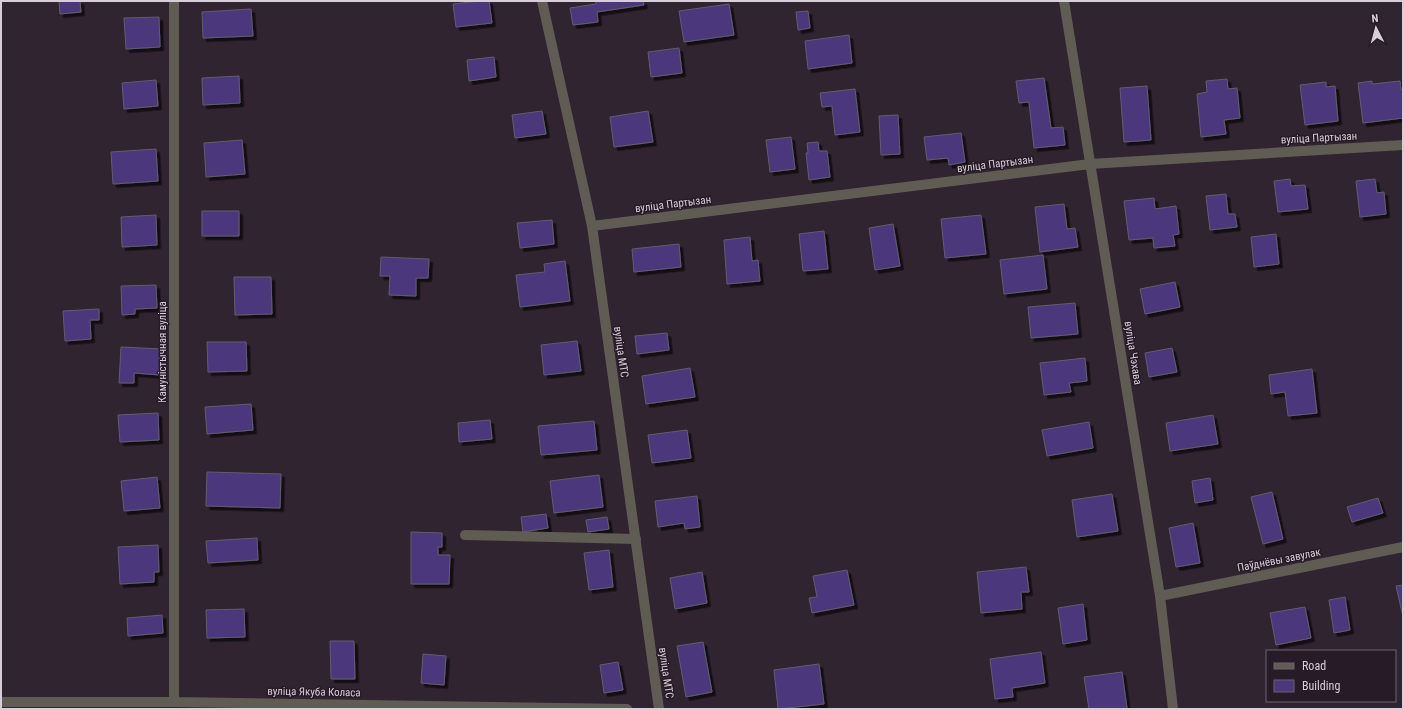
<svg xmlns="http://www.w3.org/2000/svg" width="1404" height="710" viewBox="0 0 1404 710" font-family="'Roboto Condensed',sans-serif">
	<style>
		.building { fill: #4b377b; stroke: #605d6e; filter: url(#shadow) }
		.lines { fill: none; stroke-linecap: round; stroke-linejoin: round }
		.lane { stroke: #5f5c54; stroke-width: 10 }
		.street { stroke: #5f5c54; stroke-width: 10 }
		.labels { text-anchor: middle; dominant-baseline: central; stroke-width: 3; stroke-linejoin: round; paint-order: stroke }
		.street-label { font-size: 11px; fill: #d7cfd7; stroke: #261b26 }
	</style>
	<defs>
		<filter id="shadow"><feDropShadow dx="3.5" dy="3.5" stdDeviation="0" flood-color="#0009"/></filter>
	</defs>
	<rect width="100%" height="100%" fill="#302430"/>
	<path class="building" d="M 59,1 L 80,1 L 81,12 L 60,14 Z
		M 480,1 L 489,1 L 492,23 L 456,27 L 453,4 Z
		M 596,1 L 643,1 L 644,5 L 597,12 L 598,22 L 573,25 L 570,8 L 596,4 Z
		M 729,4 L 734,35 L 684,42 L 679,11 Z
		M 251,9 L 253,36 L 203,38 L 202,12 Z
		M 808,11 L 810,28 L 798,30 L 796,12 Z
		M 159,17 L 160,47 L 126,49 L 124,18 Z
		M 849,35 L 852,63 L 808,69 L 805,41 Z
		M 679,48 L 682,73 L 651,77 L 648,52 Z
		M 494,57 L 496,77 L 469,81 L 467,60 Z
		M 239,76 L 240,103 L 203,105 L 202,78 Z
		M 1044,78 L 1051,128 L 1063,127 L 1065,145 L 1034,148 L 1029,102 L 1019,103 L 1016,81 Z
		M 1227,79 L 1228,89 L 1237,88 L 1240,118 L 1224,120 L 1226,134 L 1201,137 L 1197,94 L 1207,92 L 1206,81 Z
		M 156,80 L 158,106 L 124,109 L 122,83 Z
		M 1372,81 L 1372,84 L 1400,81 L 1401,90 L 1403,89 L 1403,118 L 1363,123 L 1358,83 Z
		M 1326,82 L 1326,87 L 1335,86 L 1338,121 L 1305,125 L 1300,85 Z
		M 1147,86 L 1151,140 L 1124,142 L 1120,88 Z
		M 855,89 L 860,132 L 835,135 L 832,106 L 822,107 L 820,93 Z
		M 542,111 L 546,134 L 515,138 L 512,115 Z
		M 648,111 L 653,142 L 614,147 L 610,117 Z
		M 898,115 L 900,154 L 881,155 L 879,116 Z
		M 961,133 L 965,162 L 949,165 L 948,158 L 927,160 L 924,137 Z
		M 791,137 L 795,169 L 770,172 L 766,140 Z
		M 242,140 L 245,174 L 206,177 L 204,143 Z
		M 818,142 L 819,151 L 827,151 L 830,177 L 809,180 L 806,153 L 808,153 L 807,143 Z
		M 156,149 L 158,181 L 113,184 L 111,152 Z
		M 1290,179 L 1291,186 L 1305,185 L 1308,209 L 1278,212 L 1274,181 Z
		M 1375,179 L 1377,193 L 1384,192 L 1386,214 L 1360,217 L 1356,181 Z
		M 1226,194 L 1228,214 L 1235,214 L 1237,227 L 1210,230 L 1206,196 Z
		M 1154,198 L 1155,209 L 1176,206 L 1179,234 L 1173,235 L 1175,246 L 1154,248 L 1153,238 L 1129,240 L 1124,201 Z
		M 1064,204 L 1067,229 L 1075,228 L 1078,247 L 1040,252 L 1035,207 Z
		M 202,211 L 239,211 L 239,236 L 202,236 Z
		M 156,215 L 157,245 L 122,247 L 121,217 Z
		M 981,215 L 986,254 L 945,258 L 941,219 Z
		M 552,220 L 554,244 L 520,248 L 517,223 Z
		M 893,224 L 900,266 L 875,270 L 869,228 Z
		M 824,231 L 828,269 L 803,271 L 799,234 Z
		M 1276,234 L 1279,264 L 1254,267 L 1251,237 Z
		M 750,237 L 752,261 L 758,260 L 760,281 L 727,284 L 724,240 Z
		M 679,244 L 681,267 L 634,272 L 632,249 Z
		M 1043,255 L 1047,289 L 1004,294 L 1000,260 Z
		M 381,257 L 429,259 L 428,278 L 416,278 L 416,296 L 389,295 L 390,276 L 380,276 Z
		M 565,261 L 570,301 L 520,307 L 516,275 L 545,272 L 544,264 Z
		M 234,277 L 271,277 L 272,314 L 235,315 Z
		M 1175,282 L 1180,307 L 1145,314 L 1140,289 Z
		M 156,285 L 157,308 L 135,309 L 135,314 L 122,315 L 121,286 Z
		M 1075,303 L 1078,334 L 1031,338 L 1028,307 Z
		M 99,309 L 99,320 L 90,320 L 91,339 L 65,341 L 63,311 Z
		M 667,333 L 669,350 L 637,354 L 635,336 Z
		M 577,341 L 581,371 L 544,375 L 541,345 Z
		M 207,342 L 246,342 L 247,371 L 208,372 Z
		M 121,347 L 161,349 L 160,375 L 134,373 L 134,383 L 119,383 Z
		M 1172,348 L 1177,372 L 1149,377 L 1145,353 Z
		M 1085,358 L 1087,381 L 1069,383 L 1071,392 L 1044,395 L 1040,363 Z
		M 690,368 L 695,397 L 646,404 L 642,376 Z
		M 1312,369 L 1317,413 L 1288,416 L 1285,392 L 1271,394 L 1269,375 Z
		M 251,404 L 253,430 L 207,434 L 205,407 Z
		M 158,413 L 159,440 L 120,442 L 118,415 Z
		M 1213,415 L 1218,444 L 1170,451 L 1166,423 Z
		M 490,420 L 492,439 L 459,442 L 458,423 Z
		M 594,421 L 597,450 L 541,455 L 538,426 Z
		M 1089,422 L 1093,448 L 1047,456 L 1042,430 Z
		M 687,430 L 691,458 L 652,463 L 648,435 Z
		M 207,472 L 281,474 L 280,508 L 206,506 Z
		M 599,475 L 603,507 L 554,513 L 550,481 Z
		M 157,477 L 160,508 L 124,511 L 121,481 Z
		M 1210,478 L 1213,500 L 1195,503 L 1192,481 Z
		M 1272,492 L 1283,539 L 1263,544 L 1251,497 Z
		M 1112,494 L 1118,531 L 1077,537 L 1072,500 Z
		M 697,496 L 700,527 L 685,529 L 684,523 L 658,527 L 655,501 Z
		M 1378,498 L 1383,513 L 1352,522 L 1347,507 Z
		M 546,514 L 548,528 L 523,532 L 521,517 Z
		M 607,517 L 609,529 L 588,532 L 586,520 Z
		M 1193,523 L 1200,563 L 1176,567 L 1169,528 Z
		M 411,532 L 442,533 L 442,547 L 438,547 L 438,555 L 450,555 L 449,584 L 411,584 Z
		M 257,538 L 258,560 L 208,563 L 206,541 Z
		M 158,545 L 159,572 L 154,572 L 154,582 L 120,584 L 118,547 Z
		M 609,550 L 613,587 L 589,590 L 584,553 Z
		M 1026,567 L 1029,592 L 1021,592 L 1022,609 L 981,613 L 977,572 Z
		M 847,570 L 854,605 L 812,613 L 809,598 L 817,597 L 813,576 Z
		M 702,572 L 707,603 L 675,609 L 670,578 Z
		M 1403,585 L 1403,617 L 1396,586 Z
		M 1345,597 L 1350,630 L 1334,633 L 1329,600 Z
		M 1083,604 L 1087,640 L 1063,644 L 1058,608 Z
		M 1305,607 L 1311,638 L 1276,645 L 1270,613 Z
		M 244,609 L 245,637 L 207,638 L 206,610 Z
		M 162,615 L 163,633 L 128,636 L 127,618 Z
		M 330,641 L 354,641 L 355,679 L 331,679 Z
		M 703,642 L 712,692 L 686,697 L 677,646 Z
		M 1041,652 L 1045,683 L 1012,688 L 1013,697 L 995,699 L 990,659 Z
		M 423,654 L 446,656 L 444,685 L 421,683 Z
		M 618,662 L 623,690 L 604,693 L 600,665 Z
		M 819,664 L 824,704 L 778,709 L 774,670 Z
		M 1122,672 L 1127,708 L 1115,709 L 1089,709 L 1084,677 Z"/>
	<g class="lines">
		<path class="lane" d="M 465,535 L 636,539"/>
		<path class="street" d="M 542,1 L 592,226 L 659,709
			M 1064,1 L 1160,596 L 1173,709
			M 592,226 L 1090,164 L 1403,145
			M 1160,596 L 1403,547
			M 1,702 L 174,702 L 627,709
			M 174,702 L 174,1"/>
	</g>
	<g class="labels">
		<g class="street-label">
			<text transform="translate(1319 138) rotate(-3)">вуліца Партызан</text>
			<text transform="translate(995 164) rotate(-7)">вуліца Партызан</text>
			<text transform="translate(673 204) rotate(-7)">вуліца Партызан</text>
			<text transform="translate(162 352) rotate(-90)">Камуністычная вуліца</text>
			<text transform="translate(621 352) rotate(82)">вуліца МТС</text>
			<text transform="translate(1133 353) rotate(81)">вуліца Чэхава</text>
			<text transform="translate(1279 560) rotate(-11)">Паўднёвы завулак</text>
			<text transform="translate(666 673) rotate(82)">вуліца МТС</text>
			<text transform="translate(314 692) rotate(1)">вуліца Якуба Коласа</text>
		</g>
	</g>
	<rect width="1404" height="710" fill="none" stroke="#d7cfd7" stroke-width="4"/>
	<rect x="1266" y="650" width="130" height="52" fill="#261b26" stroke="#6d636d"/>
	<rect x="1274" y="663" width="20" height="6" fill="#5f5c54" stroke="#6d636d"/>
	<text x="1302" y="670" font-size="12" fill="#d7cfd7">Road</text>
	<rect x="1274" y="680" width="20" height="12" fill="#4b377b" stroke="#6d636d"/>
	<text x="1302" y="690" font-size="12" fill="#d7cfd7">Building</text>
	<g transform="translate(1376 28) rotate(354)" stroke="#261b26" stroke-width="3" paint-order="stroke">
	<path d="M0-3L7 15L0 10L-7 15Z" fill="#d7cfd7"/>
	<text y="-6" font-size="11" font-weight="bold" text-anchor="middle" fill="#d7cfd7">N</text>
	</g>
</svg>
